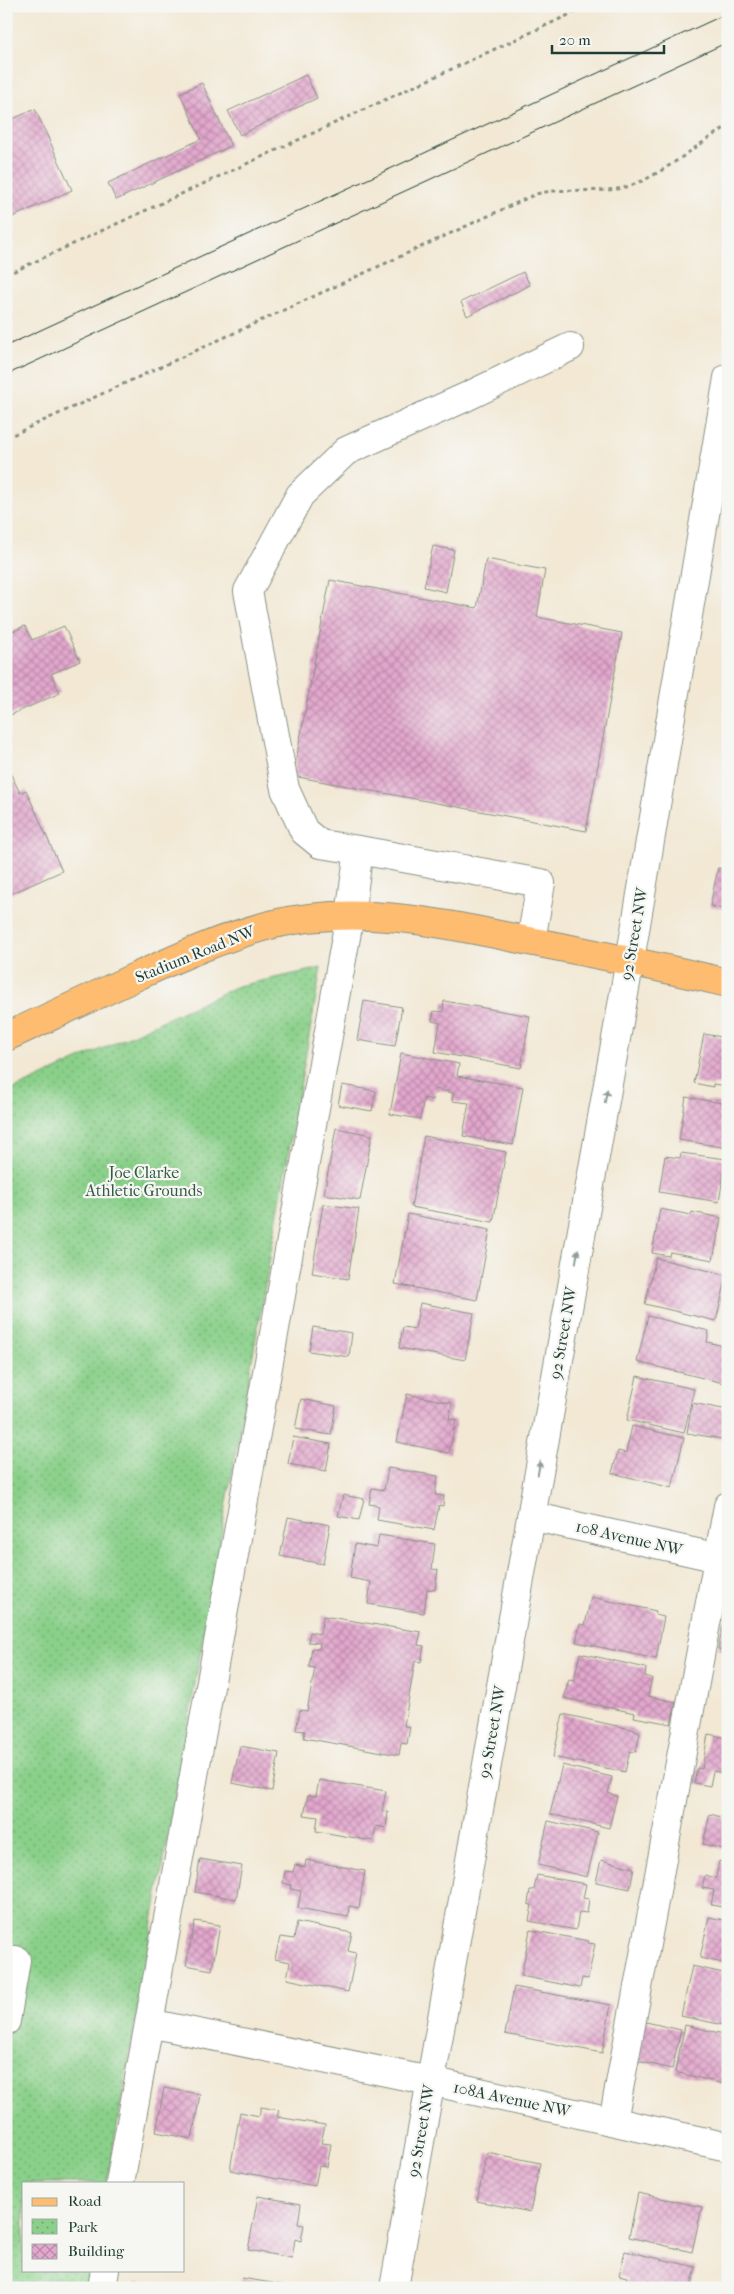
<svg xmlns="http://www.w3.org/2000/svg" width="734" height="2294" viewBox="0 0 734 2294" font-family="'IM FELL French Canon',serif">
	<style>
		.park { fill: url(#park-dots); stroke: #54865f }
		.building { fill: url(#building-cross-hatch) }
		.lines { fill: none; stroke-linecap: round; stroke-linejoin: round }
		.minor-casing { stroke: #889284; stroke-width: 30 }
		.major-casing { stroke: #889284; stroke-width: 30 }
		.path { stroke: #889284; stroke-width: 3; stroke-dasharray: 4 4; stroke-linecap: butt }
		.minor { stroke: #fff; stroke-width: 28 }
		.major { stroke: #febc70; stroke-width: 28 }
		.tram { stroke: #1f3d34; stroke-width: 1 }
		.oneway { fill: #8f9e9a }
		.labels { text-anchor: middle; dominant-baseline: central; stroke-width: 4.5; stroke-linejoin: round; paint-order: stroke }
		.street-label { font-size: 16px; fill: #1f3d34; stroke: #f6f6f2 }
		.park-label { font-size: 16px; fill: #345a45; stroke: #f6f6f2 }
	</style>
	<defs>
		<pattern id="park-dots" width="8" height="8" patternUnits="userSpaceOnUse" patternTransform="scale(1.25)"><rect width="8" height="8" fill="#8ad08a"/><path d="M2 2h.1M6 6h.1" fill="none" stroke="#70aa72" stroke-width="1.8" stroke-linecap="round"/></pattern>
		<pattern id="building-cross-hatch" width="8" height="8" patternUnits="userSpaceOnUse" patternTransform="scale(1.25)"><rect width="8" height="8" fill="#e3a7cd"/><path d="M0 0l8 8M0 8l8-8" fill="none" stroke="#b789a7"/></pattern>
	</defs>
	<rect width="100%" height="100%" fill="#f6f6f2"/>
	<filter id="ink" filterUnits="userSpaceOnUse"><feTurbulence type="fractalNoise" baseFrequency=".02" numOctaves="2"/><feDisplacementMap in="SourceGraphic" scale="10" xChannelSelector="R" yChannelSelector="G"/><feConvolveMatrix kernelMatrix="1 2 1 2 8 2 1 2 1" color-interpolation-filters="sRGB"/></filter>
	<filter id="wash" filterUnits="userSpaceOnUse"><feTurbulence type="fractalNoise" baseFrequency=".0096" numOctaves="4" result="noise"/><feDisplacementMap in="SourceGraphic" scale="20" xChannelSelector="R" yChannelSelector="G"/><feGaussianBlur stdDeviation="1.12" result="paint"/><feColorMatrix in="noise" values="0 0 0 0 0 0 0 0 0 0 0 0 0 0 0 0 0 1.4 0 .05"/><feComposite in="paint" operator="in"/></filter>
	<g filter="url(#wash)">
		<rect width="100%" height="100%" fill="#f2e8d4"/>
		<path class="park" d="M 321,968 L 107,2183 L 24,2183 L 24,2270 L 92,2270 L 89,2288 L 6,2288 L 6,1093 L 238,986 Z"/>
		<g id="blocks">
			<path class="building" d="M 306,75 L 317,98 L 240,135 L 228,111 Z
				M 202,83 L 231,146 L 116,200 L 108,183 L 201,139 L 180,93 Z
				M 35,109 L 72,190 L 6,220 L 6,122 Z
				M 523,272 L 530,285 L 467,316 L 461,302 Z
				M 433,546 L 454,550 L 446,592 L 424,587 Z
				M 486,559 L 545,570 L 537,617 L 622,633 L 586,831 L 293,776 L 330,580 L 477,608 Z
				M 25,626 L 32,640 L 64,626 L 80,661 L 51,674 L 60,693 L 6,717 L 6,649 L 10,647 L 6,634 Z
				M 6,764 L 20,793 L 26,790 L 62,871 L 6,896 Z
				M 718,868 L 728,870 L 728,910 L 710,906 Z
				M 364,1001 L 402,1007 L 395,1046 L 357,1040 Z
				M 444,1001 L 530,1016 L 521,1068 L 435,1052 L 440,1023 L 432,1021 L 434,1011 L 443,1012 Z
				M 704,1034 L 728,1038 L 728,1086 L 713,1084 L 713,1087 L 694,1083 Z
				M 401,1053 L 459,1064 L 457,1076 L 523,1087 L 513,1145 L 463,1136 L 469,1103 L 452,1101 L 453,1093 L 435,1089 L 433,1100 L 424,1098 L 420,1119 L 390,1114 Z
				M 342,1085 L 376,1091 L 372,1111 L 338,1105 Z
				M 686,1097 L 728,1104 L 728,1148 L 679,1140 Z
				M 336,1128 L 372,1135 L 360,1200 L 324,1194 Z
				M 424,1136 L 506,1152 L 493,1222 L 411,1207 Z
				M 681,1153 L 726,1159 L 719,1202 L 659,1192 L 665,1156 L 680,1158 Z
				M 323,1204 L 359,1209 L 348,1279 L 312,1273 Z
				M 660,1209 L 691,1215 L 692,1212 L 721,1218 L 713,1260 L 670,1252 L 669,1256 L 652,1253 Z
				M 408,1214 L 490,1230 L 477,1300 L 395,1284 Z
				M 656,1258 L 727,1275 L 716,1321 L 645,1304 Z
				M 420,1303 L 474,1313 L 465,1360 L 399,1348 L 403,1327 L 415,1329 Z
				M 648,1316 L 709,1331 L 707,1342 L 728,1347 L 728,1384 L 637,1362 Z
				M 313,1327 L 352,1333 L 349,1357 L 309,1351 Z
				M 637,1376 L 694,1389 L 684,1433 L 627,1420 Z
				M 407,1394 L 452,1403 L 449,1419 L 456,1420 L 449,1453 L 397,1442 Z
				M 301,1399 L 336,1406 L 331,1435 L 295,1429 Z
				M 692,1403 L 728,1410 L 728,1440 L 687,1433 Z
				M 632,1426 L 684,1438 L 672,1488 L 612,1473 L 618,1451 L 626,1453 Z
				M 293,1437 L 331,1444 L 326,1471 L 288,1464 Z
				M 388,1468 L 438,1476 L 435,1495 L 444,1496 L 443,1506 L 439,1505 L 434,1530 L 377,1520 L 379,1506 L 369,1504 L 372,1488 L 384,1490 Z
				M 343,1495 L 364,1499 L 359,1520 L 338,1516 Z
				M 288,1517 L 330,1525 L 323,1564 L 280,1556 Z
				M 379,1535 L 435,1544 L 432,1569 L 438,1570 L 435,1590 L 427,1589 L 424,1613 L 368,1604 L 371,1582 L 350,1578 L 355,1544 L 377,1548 Z
				M 591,1597 L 656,1611 L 655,1615 L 664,1617 L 656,1659 L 576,1642 L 580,1624 L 585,1625 Z
				M 323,1616 L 421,1632 L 418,1645 L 424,1646 L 421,1662 L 415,1661 L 404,1726 L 410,1727 L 407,1744 L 401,1743 L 399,1755 L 304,1738 L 305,1731 L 296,1730 L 300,1710 L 307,1711 L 315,1668 L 309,1667 L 312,1648 L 319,1649 L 320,1643 L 308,1642 L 310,1632 L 320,1634 Z
				M 724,1621 L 728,1622 L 728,1652 L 718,1649 Z
				M 580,1653 L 646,1668 L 645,1676 L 652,1678 L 648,1696 L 676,1702 L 671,1724 L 634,1717 L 635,1713 L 564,1698 L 569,1679 L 574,1680 Z
				M 563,1714 L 635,1730 L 634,1731 L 640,1733 L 636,1752 L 630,1751 L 625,1772 L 553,1757 Z
				M 708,1734 L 728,1738 L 728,1774 L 713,1771 L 710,1786 L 694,1783 L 697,1768 L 702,1769 Z
				M 240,1746 L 279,1753 L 272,1791 L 232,1783 Z
				M 562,1765 L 612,1777 L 608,1793 L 617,1796 L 609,1828 L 550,1814 Z
				M 319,1780 L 386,1791 L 382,1811 L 388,1812 L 386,1828 L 376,1826 L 373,1841 L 316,1831 L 318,1817 L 304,1815 L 308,1795 L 316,1796 Z
				M 710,1814 L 728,1819 L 728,1850 L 703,1844 Z
				M 548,1821 L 598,1832 L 587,1877 L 538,1865 Z
				M 200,1859 L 242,1866 L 236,1899 L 195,1892 Z
				M 306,1860 L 365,1871 L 359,1908 L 349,1906 L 348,1917 L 298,1908 L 301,1891 L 290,1889 L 291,1885 L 283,1883 L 285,1871 L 293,1872 L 295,1865 L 305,1867 Z
				M 601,1860 L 634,1868 L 630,1889 L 596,1882 Z
				M 719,1861 L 728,1864 L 728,1908 L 711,1905 L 714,1890 L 702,1888 L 705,1875 L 716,1878 Z
				M 537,1875 L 586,1884 L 583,1898 L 589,1899 L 587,1913 L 579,1912 L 576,1930 L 529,1921 L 532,1905 L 528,1904 L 530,1890 L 534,1890 Z
				M 709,1917 L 728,1921 L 728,1964 L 700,1958 Z
				M 195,1921 L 220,1925 L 212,1970 L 186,1965 Z
				M 297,1922 L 352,1933 L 348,1951 L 356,1953 L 348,1992 L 287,1979 L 290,1962 L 275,1959 L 280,1937 L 294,1939 Z
				M 530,1930 L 589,1941 L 588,1943 L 595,1944 L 588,1979 L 582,1978 L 580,1988 L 521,1976 Z
				M 692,1966 L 728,1974 L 728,2026 L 681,2016 Z
				M 514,1987 L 611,2005 L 602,2053 L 505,2034 Z
				M 646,2022 L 681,2030 L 672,2069 L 637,2061 Z
				M 685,2025 L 728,2035 L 728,2085 L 675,2072 Z
				M 164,2088 L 200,2094 L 192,2139 L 156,2132 Z
				M 261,2107 L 279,2110 L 277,2117 L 325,2125 L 321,2143 L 331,2144 L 327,2167 L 319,2166 L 315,2186 L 230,2170 L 240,2112 L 259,2116 Z
				M 487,2152 L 540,2163 L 530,2212 L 477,2201 Z
				M 638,2193 L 702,2207 L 692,2252 L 629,2237 Z
				M 258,2196 L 301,2204 L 298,2224 L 304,2225 L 301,2241 L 295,2239 L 292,2258 L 248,2250 Z
				M 625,2251 L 696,2267 L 691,2288 L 625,2288 L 627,2277 L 619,2275 Z
				M 242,2278 L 289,2286 L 288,2288 L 240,2288 Z
				M 137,2281 L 170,2287 L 170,2288 L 136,2288 Z"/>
		</g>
	</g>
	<g filter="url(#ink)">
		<use href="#blocks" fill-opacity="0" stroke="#889284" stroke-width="1"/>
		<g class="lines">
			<g class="minor-casing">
				<path id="minor" d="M 359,850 L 320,844 L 304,831 L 285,789 L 248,591 L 300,495 L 346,451 L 466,397 L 570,347
					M 531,1516 L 728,1560
					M 6,2021 L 16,1960
					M 149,2023 L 430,2081 L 728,2147
					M 613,2121 L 728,1506
					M 120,2183 L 350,915 L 359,850 L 541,883 L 531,941
					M 102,2288 L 105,2270
					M 394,2288 L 630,960 L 728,378"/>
			</g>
			<g class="major-casing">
				<path id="major" d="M 6,1037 C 49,1017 91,998 133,978 C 179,957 225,936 274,924 C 360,904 440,923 524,940 C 592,953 660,967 728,983"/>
			</g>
			<path class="path" d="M 6,275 L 588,6
				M 6,438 L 536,194 C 563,187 590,193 617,189 C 654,183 695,145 728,126"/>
			<use href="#minor" class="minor"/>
			<use href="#major" class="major"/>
			<path class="tram" d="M 6,346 L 728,13
				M 6,375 L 728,42"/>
		</g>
		<defs><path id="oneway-solid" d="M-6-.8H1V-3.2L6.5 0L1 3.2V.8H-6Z" transform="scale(1.25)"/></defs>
		<g class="oneway">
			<use href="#oneway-solid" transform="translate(606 1096) rotate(-80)"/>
			<use href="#oneway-solid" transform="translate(577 1256) rotate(-80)"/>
			<use href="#oneway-solid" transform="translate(539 1468) rotate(-80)"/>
		</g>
	</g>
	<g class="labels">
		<g class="street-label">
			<text transform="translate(634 934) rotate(-80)">92 Street NW</text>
			<text transform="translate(195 954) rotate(-22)">Stadium Road NW</text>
			<text transform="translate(563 1333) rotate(-80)">92 Street NW</text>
			<text transform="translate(629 1538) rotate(13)">108 Avenue NW</text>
			<text transform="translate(492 1732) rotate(-80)">92 Street NW</text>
			<text transform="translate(512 2099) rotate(12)">108A Avenue NW</text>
			<text transform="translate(421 2131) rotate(-80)">92 Street NW</text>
		</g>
		<g class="park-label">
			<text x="144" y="1172">Joe Clarke<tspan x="144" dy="18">Athletic Grounds</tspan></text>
		</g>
	</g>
	<rect width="734" height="2294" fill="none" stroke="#f6f6f2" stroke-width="25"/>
	<rect x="22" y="2182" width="162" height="90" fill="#f6f6f2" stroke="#a0aca6"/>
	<rect x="32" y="2198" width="25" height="8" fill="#febc70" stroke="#a0aca6"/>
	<text x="68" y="2206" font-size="15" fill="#1f3d34">Road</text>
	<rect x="32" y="2219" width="25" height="15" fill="url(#park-dots)" stroke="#a0aca6"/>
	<text x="68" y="2232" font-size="15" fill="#1f3d34">Park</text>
	<rect x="32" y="2244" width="25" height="15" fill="url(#building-cross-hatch)" stroke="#a0aca6"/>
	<text x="68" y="2256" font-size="15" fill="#1f3d34">Building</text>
	<path d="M552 45v8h112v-8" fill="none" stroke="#1f3d34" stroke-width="2.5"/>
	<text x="559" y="45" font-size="15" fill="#1f3d34" stroke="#f6f6f2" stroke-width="4" paint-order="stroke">20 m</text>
</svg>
